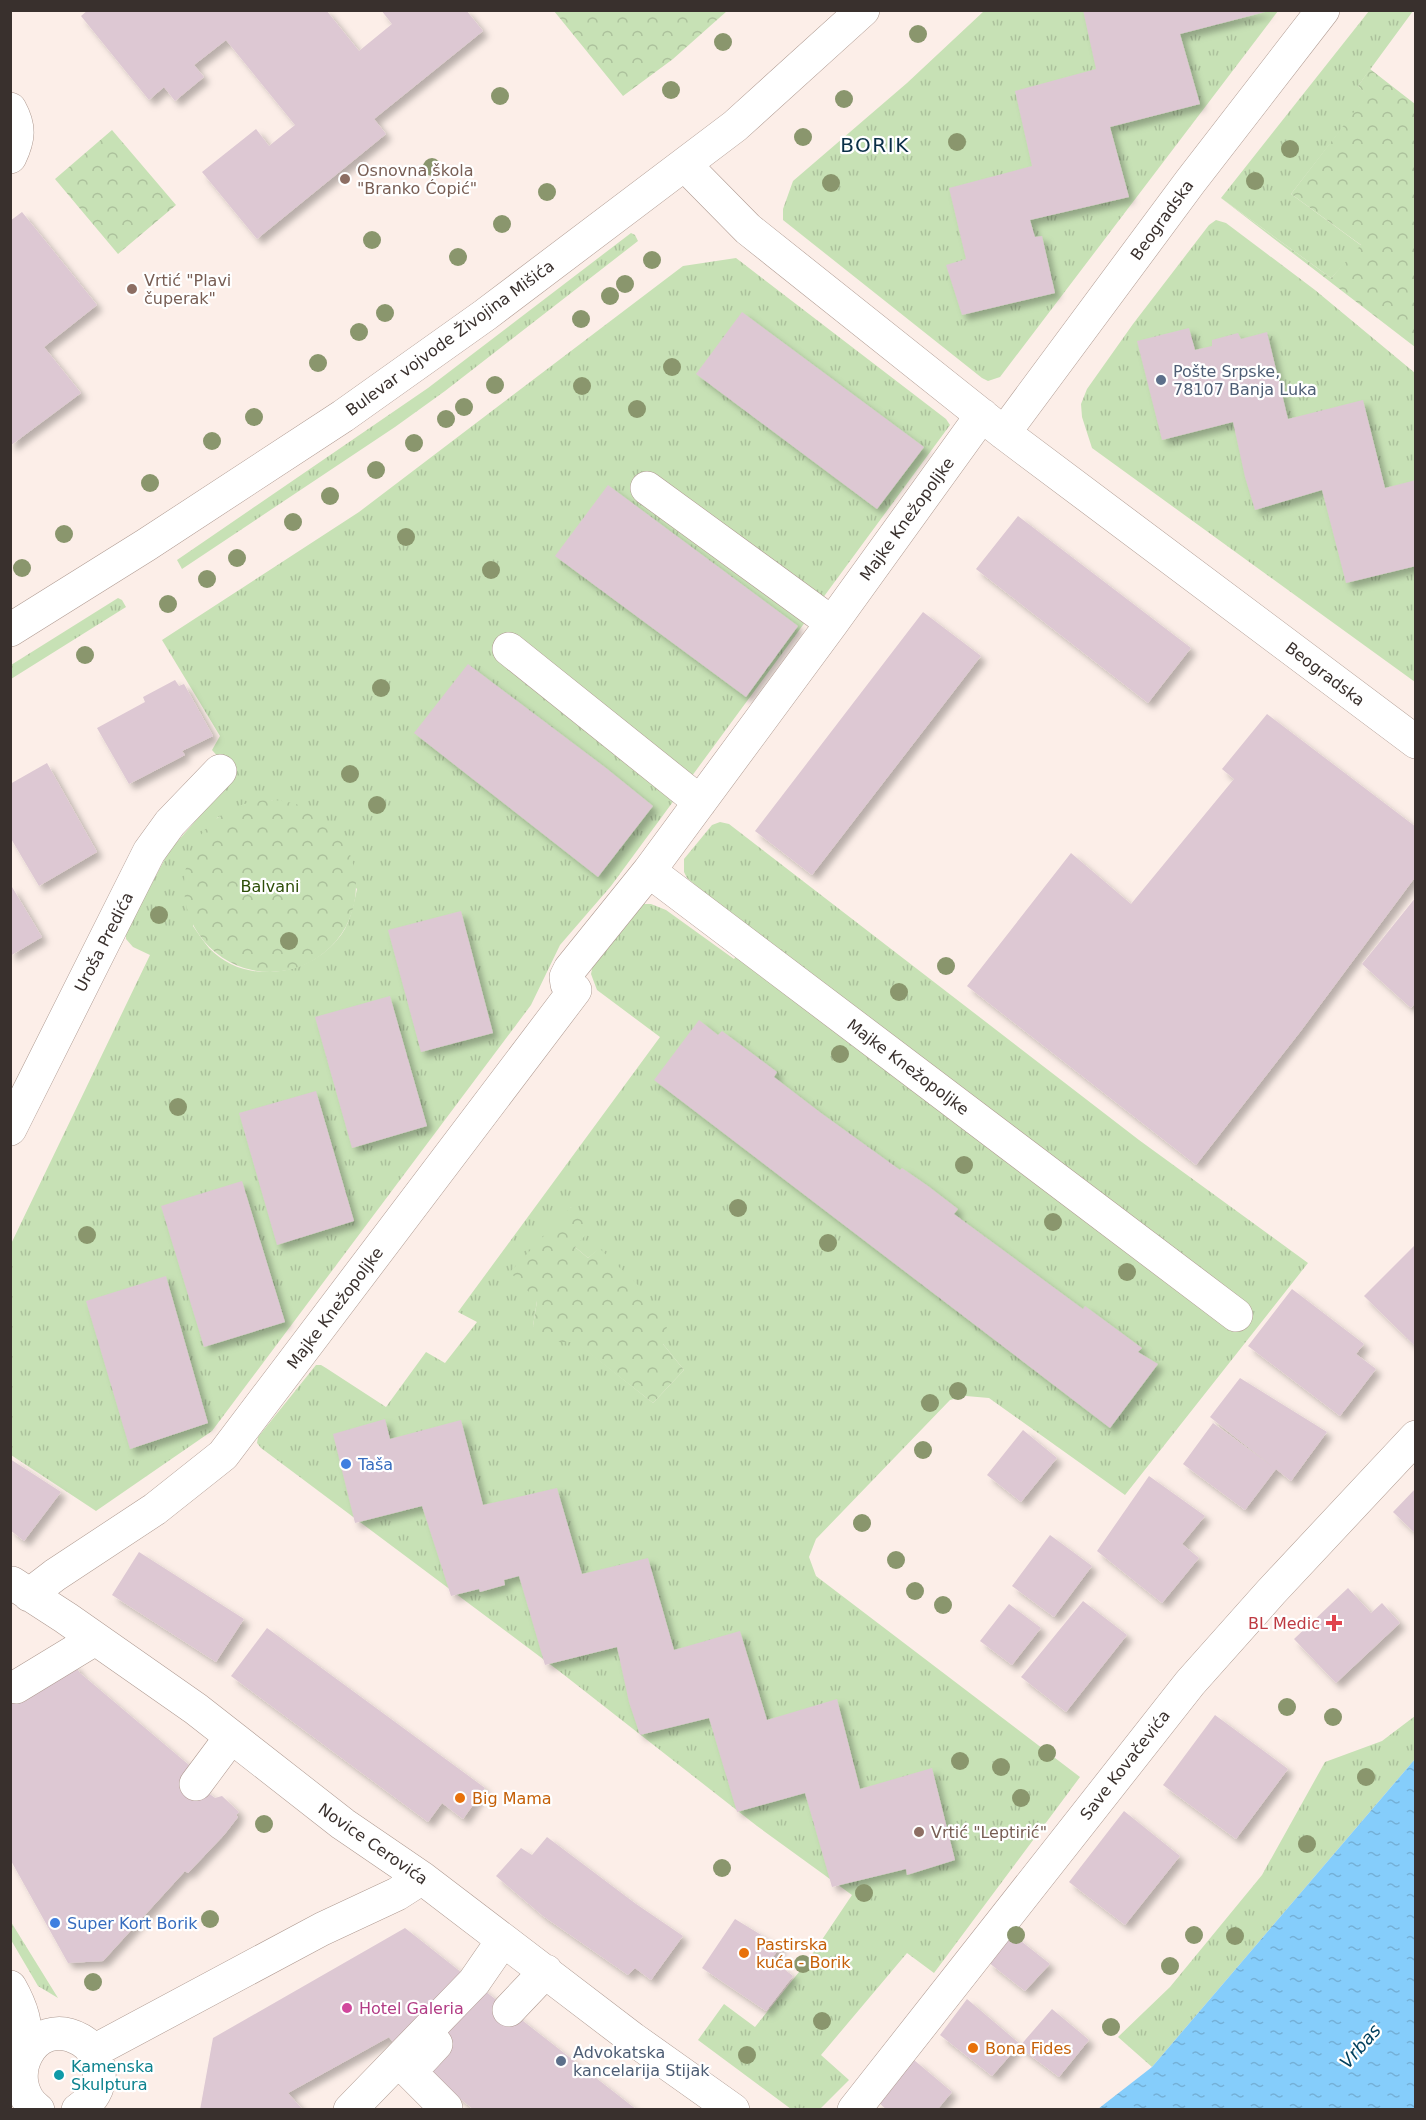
<svg xmlns="http://www.w3.org/2000/svg" width="1426" height="2120" viewBox="0 0 1426 2120" font-family="'DejaVu Sans',sans-serif">
	<style>
		.grass { fill: url(#grass-tufts); fill-rule: evenodd }
		.forest { fill: url(#forest-crowns) }
		.water { fill: url(#water-ripples) }
		.building { fill: #ddc8d3; filter: url(#shadow) }
		.lines { fill: none; stroke-linecap: round; stroke-linejoin: round }
		.minor-casing { stroke: #af9a91; stroke-width: 34 }
		.minor { stroke: #fff; stroke-width: 33 }
		.tree { fill: #8a966d }
		.education-dot { fill: #8d6e63; stroke: #fff; stroke-width: 2 }
		.service-dot { fill: #5c6f8a; stroke: #fff; stroke-width: 2 }
		.shop-dot { fill: #3f7fe0; stroke: #fff; stroke-width: 2 }
		.health-dot { fill: #e0444e; stroke: #fff; stroke-width: 2 }
		.food-dot { fill: #e8710a; stroke: #fff; stroke-width: 2 }
		.hotel-dot { fill: #d1479c; stroke: #fff; stroke-width: 2 }
		.culture-dot { fill: #0f9aa8; stroke: #fff; stroke-width: 2 }
		.labels { text-anchor: middle; dominant-baseline: central; stroke-width: 4.5; stroke-linejoin: round; paint-order: stroke }
		.education-label { font-size: 16px; fill: #785e54; stroke: #fff; text-anchor: start }
		.street-label { font-size: 16px; fill: #39302d; stroke: #fff }
		.service-label { font-size: 16px; fill: #4e5e75; stroke: #fff; text-anchor: start }
		.park-label { font-size: 16px; fill: #2d4e08; stroke: #fff }
		.shop-label { font-size: 16px; fill: #366cbe; stroke: #fff; text-anchor: start }
		.health-label { font-size: 16px; fill: #be3a42; stroke: #fff; text-anchor: end }
		.food-label { font-size: 16px; fill: #c56008; stroke: #fff; text-anchor: start }
		.hotel-label { font-size: 16px; fill: #b23c85; stroke: #fff; text-anchor: start }
		.culture-label { font-size: 16px; fill: #0d838f; stroke: #fff; text-anchor: start }
		.water-label { font-size: 18px; font-style: italic; fill: #02405e; stroke: #fff }
		.quarter-label { font-size: 20px; letter-spacing: 1.5px; fill: #0a2f47; stroke: #fff }
	</style>
	<defs>
		<pattern id="grass-tufts" width="24" height="20" patternUnits="userSpaceOnUse" patternTransform="scale(1.5)"><rect width="24" height="20" fill="#c7e1b5"/><path d="M3 7l-1-3M5 7V3M7 7l1-3M15 17l-1-3M17 17v-4M19 17l1-3" fill="none" stroke="#acc19c"/></pattern>
		<pattern id="forest-crowns" width="20" height="18" patternUnits="userSpaceOnUse" patternTransform="scale(1.5)"><rect width="20" height="18" fill="#c7e1b5"/><path d="M2 6a3 3 0 1 1 6 0M12 15a3 3 0 1 1 6 0" fill="none" stroke="#acc19c"/></pattern>
		<pattern id="water-ripples" width="26" height="14" patternUnits="userSpaceOnUse" patternTransform="scale(1.5)"><rect width="26" height="14" fill="#85cdfb"/><path d="M2 4q2-2 4 0t4 0M15 11q2-2 4 0t4 0" fill="none" stroke="#74b0d7"/></pattern>
		<filter id="shadow"><feDropShadow dx="5.5" dy="5.5" stdDeviation="3" flood-color="#0004"/></filter>
	</defs>
	<rect width="100%" height="100%" fill="#fceee8"/>
	<path class="grass" d="M 984,11 L 1278,11 L 1000,377 L 988,381 L 982,378 L 783,220 L 783,209 L 793,181 L 907,83 Z
		M 1369,11 L 1413,11 L 1358,86 L 1368,95 L 1291,194 L 1362,246 L 1331,278 L 1221,198 Z
		M 1216,220 L 1226,223 L 1315,290 L 1415,373 L 1415,682 L 1092,448 L 1082,417 L 1081,404 L 1087,389 L 1133,324 L 1209,225 Z
		M 631,233 L 635,235 L 638,241 L 445,391 L 395,427 L 182,569 L 177,560 L 428,388 Z
		M 736,258 L 946,419 L 950,425 L 611,886 L 560,945 L 531,1005 L 212,1431 L 96,1511 L 11,1455 L 10,1246 L 150,955 L 133,947 L 126,939 L 126,932 L 169,851 L 235,776 L 212,750 L 220,736 L 162,640 L 359,512 L 683,266 ZM 272,800 L 357,889 C 353,907 350,926 337,940 C 306,977 244,985 209,948 C 203,941 198,933 193,926 L 217,818 L 243,805 Z
		M 118,598 L 122,600 L 126,607 L 11,679 L 11,665 Z
		M 720,822 L 729,824 L 1139,1140 L 1308,1263 L 1125,1495 L 989,1398 L 966,1396 L 950,1400 L 816,1539 L 809,1557 L 816,1576 L 1080,1777 L 934,1973 L 907,1953 L 821,2055 L 849,2080 L 820,2109 L 791,2109 L 698,2040 L 724,2004 L 755,2027 L 807,1962 L 852,1895 L 757,1826 L 559,1671 L 261,1448 L 257,1443 L 258,1437 L 316,1365 L 321,1365 L 326,1368 L 386,1407 L 426,1352 L 445,1363 L 477,1322 L 458,1312 L 660,1037 L 597,990 L 591,974 L 593,964 L 642,904 L 651,904 L 666,910 L 734,959 L 753,935 L 687,878 L 684,872 L 684,859 L 712,825 ZM 571,1207 L 575,1247 L 588,1258 L 599,1249 L 663,1344 L 684,1370 L 653,1403 L 575,1341 L 533,1326 L 537,1301 Z
		M 1415,1716 L 1415,1759 L 1152,2067 L 1118,2037 L 1170,1987 L 1262,1875 L 1325,1762 L 1382,1741 Z
		M 11,1922 L 58,1998 L 38,1986 L 11,1940 Z"/>
	<path class="forest" d="M 554,11 L 727,11 L 673,59 L 623,96 Z
		M 1370,69 L 1415,104 L 1415,347 L 1221,198 L 1331,278 L 1361,245 L 1291,194 L 1367,95 L 1358,86 Z
		M 112,130 L 176,205 L 118,254 L 55,179 Z
		M184 886a86 86 0 1 1 172 0a86 86 0 1 1-172 0Z
		M 571,1207 L 590,1230 L 575,1247 L 588,1258 L 599,1248 L 640,1287 L 668,1322 L 663,1344 L 684,1370 L 653,1403 L 575,1342 L 548,1342 L 533,1326 L 537,1301 L 510,1272 Z"/>
	<path class="water" d="M 1415,1759 L 1415,2109 L 1098,2109 L 1152,2067 Z"/>
	<path class="building" d="M 88,10 L 326,10 L 359,51 L 392,24 L 381,10 L 466,10 L 483,31 L 374,119 L 386,134 L 257,239 L 202,172 L 256,129 L 269,146 L 295,125 L 226,40 L 194,65 L 204,77 L 175,101 L 164,87 L 149,100 L 81,16 Z
		M 1083,10 L 1269,11 L 1180,34 L 1200,104 L 1110,127 L 1129,197 L 1030,220 L 1035,237 L 1042,236 L 1055,293 L 962,315 L 946,265 L 966,259 L 949,188 L 1032,166 L 1015,91 L 1096,69 Z
		M 22,212 L 97,305 L 44,347 L 81,393 L 10,446 L 10,221 Z
		M 742,312 L 924,447 L 877,509 L 696,374 Z
		M 1189,328 L 1195,350 L 1212,346 L 1212,340 L 1238,333 L 1241,339 L 1267,332 L 1288,419 L 1363,400 L 1385,488 L 1416,480 L 1416,566 L 1346,583 L 1322,490 L 1255,510 L 1245,477 L 1233,422 L 1162,440 L 1137,341 Z
		M 608,485 L 798,626 L 746,697 L 555,556 Z
		M 1018,516 L 1191,648 L 1148,703 L 976,569 Z
		M 923,612 L 981,656 L 812,875 L 755,831 Z
		M 468,664 L 606,768 L 653,806 L 598,877 L 414,733 Z
		M 175,680 L 179,686 L 184,684 L 213,736 L 182,751 L 185,755 L 129,784 L 97,728 L 145,702 L 143,697 Z
		M 1267,714 L 1416,827 L 1416,876 L 1300,1032 L 1196,1165 L 967,986 L 1071,853 L 1131,904 L 1234,779 L 1222,769 Z
		M 47,763 L 97,852 L 39,886 L 10,837 L 10,784 Z
		M 12,887 L 42,937 L 10,956 L 10,888 Z
		M 1416,897 L 1416,1002 L 1411,1008 L 1362,964 Z
		M 461,911 L 493,1033 L 421,1052 L 388,930 Z
		M 390,996 L 427,1126 L 352,1148 L 315,1017 Z
		M 699,1020 L 718,1035 L 722,1031 L 753,1054 L 777,1072 L 774,1077 L 821,1113 L 900,1170 L 902,1168 L 928,1186 L 958,1209 L 954,1214 L 1083,1309 L 1085,1306 L 1142,1348 L 1138,1352 L 1158,1364 L 1110,1428 L 654,1080 Z
		M 316,1091 L 354,1221 L 277,1245 L 239,1113 Z
		M 242,1181 L 285,1322 L 204,1347 L 161,1206 Z
		M 1416,1244 L 1416,1347 L 1364,1296 Z
		M 166,1276 L 208,1423 L 130,1449 L 86,1301 Z
		M 1292,1289 L 1364,1344 L 1356,1354 L 1376,1369 L 1340,1416 L 1248,1346 Z
		M 1240,1378 L 1327,1432 L 1291,1481 L 1276,1469 L 1245,1510 L 1183,1464 L 1213,1423 L 1273,1467 L 1210,1417 Z
		M 385,1419 L 390,1439 L 461,1420 L 483,1505 L 557,1488 L 582,1574 L 648,1558 L 674,1650 L 740,1631 L 767,1720 L 837,1699 L 860,1789 L 932,1768 L 955,1860 L 907,1875 L 906,1869 L 832,1887 L 805,1793 L 737,1812 L 709,1718 L 640,1735 L 629,1702 L 617,1647 L 545,1665 L 519,1576 L 504,1580 L 505,1585 L 480,1592 L 479,1589 L 451,1596 L 422,1506 L 355,1523 L 333,1434 Z
		M 1023,1430 L 1057,1458 L 1021,1502 L 987,1475 Z
		M 10,1459 L 61,1492 L 24,1541 L 10,1530 Z
		M 1149,1476 L 1205,1516 L 1182,1544 L 1199,1558 L 1162,1603 L 1097,1551 Z
		M 1416,1488 L 1416,1534 L 1393,1512 Z
		M 1050,1535 L 1092,1566 L 1054,1617 L 1012,1586 Z
		M 139,1552 L 244,1619 L 216,1662 L 112,1595 Z
		M 1348,1588 L 1371,1613 L 1382,1603 L 1400,1623 L 1336,1683 L 1294,1639 Z
		M 1083,1601 L 1127,1635 L 1066,1712 L 1021,1677 Z
		M 1009,1604 L 1041,1628 L 1012,1665 L 980,1641 Z
		M 267,1628 L 485,1788 L 463,1819 L 442,1803 L 428,1822 L 231,1676 Z
		M 74,1664 L 80,1673 L 196,1771 L 196,1784 L 215,1798 L 222,1796 L 239,1812 L 236,1815 L 238,1817 L 224,1835 L 188,1873 L 185,1871 L 103,1961 L 68,1963 L 10,1859 L 10,1678 Z
		M 1215,1715 L 1288,1769 L 1236,1839 L 1163,1785 Z
		M 1124,1811 L 1180,1856 L 1125,1925 L 1069,1882 Z
		M 547,1837 L 636,1904 L 683,1936 L 651,1980 L 635,1968 L 628,1975 L 543,1916 L 496,1876 L 521,1848 L 532,1855 Z
		M 735,1919 L 781,1947 L 771,1959 L 793,1976 L 766,2011 L 702,1968 Z
		M 405,1928 L 509,2010 L 637,2110 L 474,2110 L 396,2046 L 389,2037 L 288,2093 L 303,2110 L 200,2110 L 213,2038 Z
		M 1012,1934 L 1050,1964 L 1025,1991 L 988,1962 Z
		M 967,1999 L 1020,2044 L 992,2076 L 940,2035 Z
		M 1052,2009 L 1089,2040 L 1059,2077 L 1019,2047 Z
		M 914,2060 L 952,2092 L 937,2110 L 887,2110 L 878,2102 Z"/>
	<g class="lines">
		<g class="minor-casing">
			<path id="minor" d="M 10,109 C 20,127 19,138 10,157
				M 685,165 L 748,229 L 1004,433 L 1416,742
				M 982,415 L 832,623 L 649,871 L 1236,1315
				M 1004,433 L 1190,182 L 1323,10
				M 647,488 L 832,623
				M 10,630 L 146,545 L 343,416 L 485,315 L 735,126 L 863,10
				M 509,649 L 700,802
				M 10,1129 L 149,852 L 170,823 L 220,771
				M 12,1583 L 66,1618 L 196,1709 L 343,1824 L 422,1878 L 633,2039 L 733,2110
				M 29,1595 L 55,1575 L 155,1509 L 223,1455 L 575,990 L 567,984 L 566,977 L 570,969 L 649,871
				M 16,1687 L 95,1639
				M 196,1784 L 231,1737
				M 10,1987 C 22,2008 27,2025 26,2049
				M 509,2010 L 546,1971
				M 436,2044 L 410,2072 L 446,2108 L 444,2110
				M 94,2051 L 322,1929 L 397,1894 L 422,1878
				M 38,2110 C 0,2082 32,2012 81,2040 C 93,2047 97,2057 99,2070 C 101,2087 92,2101 78,2110
				M 350,2110 L 474,1982 L 503,1940
				M 854,2110 L 1190,1683 L 1271,1592 L 1416,1437"/>
		</g>
		<use href="#minor" class="minor"/>
	</g>
	<g class="tree">
		<circle cx="918" cy="34" r="9"/>
		<circle cx="723" cy="42" r="9"/>
		<circle cx="671" cy="90" r="9"/>
		<circle cx="500" cy="96" r="9"/>
		<circle cx="844" cy="99" r="9"/>
		<circle cx="803" cy="137" r="9"/>
		<circle cx="957" cy="142" r="9"/>
		<circle cx="1290" cy="149" r="9"/>
		<circle cx="432" cy="167" r="9"/>
		<circle cx="1255" cy="181" r="9"/>
		<circle cx="831" cy="183" r="9"/>
		<circle cx="547" cy="192" r="9"/>
		<circle cx="502" cy="224" r="9"/>
		<circle cx="372" cy="240" r="9"/>
		<circle cx="458" cy="257" r="9"/>
		<circle cx="652" cy="260" r="9"/>
		<circle cx="625" cy="284" r="9"/>
		<circle cx="610" cy="296" r="9"/>
		<circle cx="385" cy="313" r="9"/>
		<circle cx="581" cy="319" r="9"/>
		<circle cx="359" cy="332" r="9"/>
		<circle cx="318" cy="363" r="9"/>
		<circle cx="672" cy="367" r="9"/>
		<circle cx="495" cy="385" r="9"/>
		<circle cx="582" cy="386" r="9"/>
		<circle cx="464" cy="407" r="9"/>
		<circle cx="637" cy="409" r="9"/>
		<circle cx="254" cy="417" r="9"/>
		<circle cx="446" cy="419" r="9"/>
		<circle cx="212" cy="441" r="9"/>
		<circle cx="414" cy="443" r="9"/>
		<circle cx="376" cy="470" r="9"/>
		<circle cx="150" cy="483" r="9"/>
		<circle cx="330" cy="496" r="9"/>
		<circle cx="293" cy="522" r="9"/>
		<circle cx="64" cy="534" r="9"/>
		<circle cx="406" cy="537" r="9"/>
		<circle cx="237" cy="558" r="9"/>
		<circle cx="22" cy="568" r="9"/>
		<circle cx="491" cy="570" r="9"/>
		<circle cx="207" cy="579" r="9"/>
		<circle cx="168" cy="604" r="9"/>
		<circle cx="85" cy="655" r="9"/>
		<circle cx="381" cy="688" r="9"/>
		<circle cx="350" cy="774" r="9"/>
		<circle cx="377" cy="805" r="9"/>
		<circle cx="159" cy="915" r="9"/>
		<circle cx="289" cy="941" r="9"/>
		<circle cx="946" cy="966" r="9"/>
		<circle cx="899" cy="992" r="9"/>
		<circle cx="840" cy="1054" r="9"/>
		<circle cx="178" cy="1107" r="9"/>
		<circle cx="964" cy="1165" r="9"/>
		<circle cx="738" cy="1208" r="9"/>
		<circle cx="1053" cy="1222" r="9"/>
		<circle cx="87" cy="1235" r="9"/>
		<circle cx="828" cy="1243" r="9"/>
		<circle cx="1127" cy="1272" r="9"/>
		<circle cx="958" cy="1391" r="9"/>
		<circle cx="930" cy="1403" r="9"/>
		<circle cx="923" cy="1450" r="9"/>
		<circle cx="862" cy="1523" r="9"/>
		<circle cx="896" cy="1560" r="9"/>
		<circle cx="915" cy="1591" r="9"/>
		<circle cx="943" cy="1605" r="9"/>
		<circle cx="1287" cy="1707" r="9"/>
		<circle cx="1333" cy="1717" r="9"/>
		<circle cx="1047" cy="1753" r="9"/>
		<circle cx="960" cy="1761" r="9"/>
		<circle cx="1001" cy="1767" r="9"/>
		<circle cx="1366" cy="1777" r="9"/>
		<circle cx="1021" cy="1798" r="9"/>
		<circle cx="264" cy="1824" r="9"/>
		<circle cx="1307" cy="1844" r="9"/>
		<circle cx="722" cy="1868" r="9"/>
		<circle cx="864" cy="1893" r="9"/>
		<circle cx="210" cy="1919" r="9"/>
		<circle cx="1016" cy="1935" r="9"/>
		<circle cx="1194" cy="1935" r="9"/>
		<circle cx="1235" cy="1936" r="9"/>
		<circle cx="803" cy="1964" r="9"/>
		<circle cx="1170" cy="1966" r="9"/>
		<circle cx="93" cy="1982" r="9"/>
		<circle cx="822" cy="2021" r="9"/>
		<circle cx="1111" cy="2027" r="9"/>
		<circle cx="747" cy="2055" r="9"/>
	</g>
	<g class="education-dot">
		<circle cx="345" cy="179" r="6"/>
		<circle cx="132" cy="289" r="6"/>
		<circle cx="919" cy="1832" r="6"/>
	</g>
	<g class="service-dot">
		<circle cx="1161" cy="380" r="6"/>
		<circle cx="561" cy="2061" r="6"/>
	</g>
	<g class="shop-dot">
		<circle cx="346" cy="1464" r="6"/>
		<circle cx="55" cy="1923" r="6"/>
	</g>
	<path class="health-dot" d="M1331 1614h6v6h6v6h-6v6h-6v-6h-6v-6h6z"/>
	<g class="food-dot">
		<circle cx="460" cy="1798" r="6"/>
		<circle cx="744" cy="1953" r="6"/>
		<circle cx="973" cy="2048" r="6"/>
	</g>
	<circle class="hotel-dot" cx="347" cy="2008" r="6"/>
	<circle class="culture-dot" cx="59" cy="2075" r="6"/>
	<g class="labels">
		<g class="education-label">
			<text x="357" y="170">Osnovna škola<tspan x="357" dy="18">"Branko Ćopić"</tspan></text>
			<text x="144" y="280">Vrtić "Plavi<tspan x="144" dy="18">čuperak"</tspan></text>
			<text x="931" y="1832">Vrtić "Leptirić"</text>
		</g>
		<g class="street-label">
			<text transform="translate(1162 220) rotate(-54)">Beogradska</text>
			<text transform="translate(450 338) rotate(-36)">Bulevar vojvode Živojina Mišića</text>
			<text transform="translate(907 519) rotate(-54)">Majke Knežopoljke</text>
			<text transform="translate(1325 674) rotate(37)">Beogradska</text>
			<text transform="translate(104 942) rotate(-63)">Uroša Predića</text>
			<text transform="translate(908 1067) rotate(37)">Majke Knežopoljke</text>
			<text transform="translate(335 1308) rotate(-53)">Majke Knežopoljke</text>
			<text transform="translate(1125 1765) rotate(-52)">Save Kovačevića</text>
			<text transform="translate(373 1844) rotate(35)">Novice Cerovića</text>
		</g>
		<g class="service-label">
			<text x="1173" y="371">Pošte Srpske,<tspan x="1173" dy="18">78107 Banja Luka</tspan></text>
			<text x="573" y="2052">Advokatska<tspan x="573" dy="18">kancelarija Stijak</tspan></text>
		</g>
		<g class="park-label">
			<text x="270" y="886">Balvani</text>
		</g>
		<g class="shop-label">
			<text x="358" y="1464">Taša</text>
			<text x="67" y="1923">Super Kort Borik</text>
		</g>
		<g class="health-label">
			<text x="1320" y="1623">BL Medic</text>
		</g>
		<g class="food-label">
			<text x="472" y="1798">Big Mama</text>
			<text x="756" y="1944">Pastirska<tspan x="756" dy="18">kuća - Borik</tspan></text>
			<text x="985" y="2048">Bona Fides</text>
		</g>
		<g class="hotel-label">
			<text x="359" y="2008">Hotel Galeria</text>
		</g>
		<g class="culture-label">
			<text x="71" y="2066">Kamenska<tspan x="71" dy="18">Skulptura</tspan></text>
		</g>
		<g class="water-label">
			<text transform="translate(1360 2046) rotate(-49)">Vrbas</text>
		</g>
		<g class="quarter-label">
			<text x="875" y="145">BORIK</text>
		</g>
	</g>
	<rect width="1426" height="2120" fill="none" stroke="#39302d" stroke-width="24"/>
</svg>
